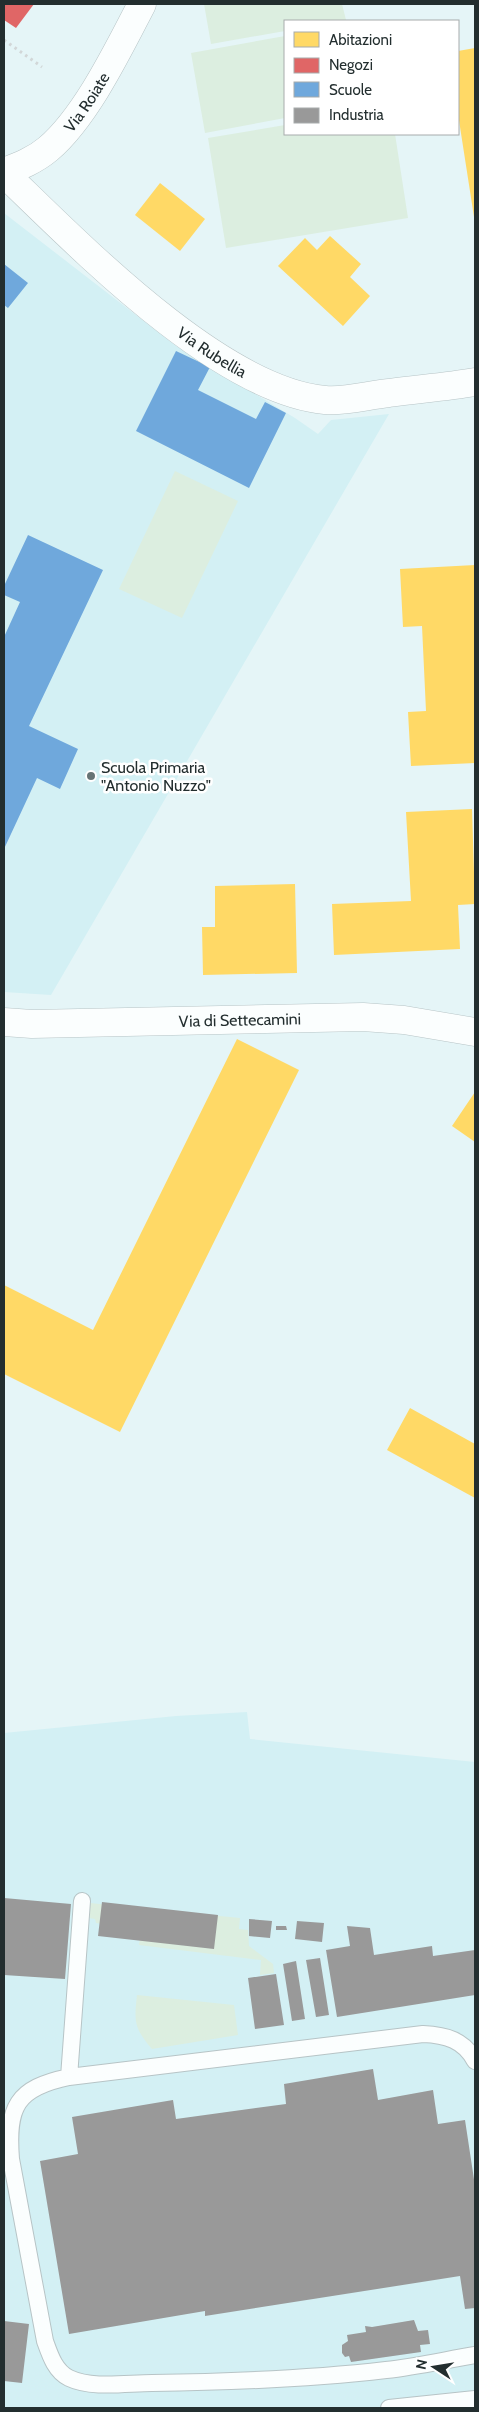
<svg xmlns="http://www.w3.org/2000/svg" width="479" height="2412" viewBox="0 0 479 2412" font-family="Cabin,sans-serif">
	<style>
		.built { fill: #d3f0f4 }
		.green { fill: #dceee0 }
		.homes { fill: #ffd966 }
		.shops { fill: #e06666 }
		.schools { fill: #6fa8dc }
		.industry { fill: #999 }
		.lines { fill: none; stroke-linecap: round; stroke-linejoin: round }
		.lane-casing { stroke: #b7c4c6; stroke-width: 18 }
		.street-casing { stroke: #b7c4c6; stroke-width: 29 }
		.path { stroke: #d2d7d8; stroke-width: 3; stroke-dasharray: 2.5 4; stroke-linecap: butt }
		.lane { stroke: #fbfefe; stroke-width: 16 }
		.street { stroke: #fbfefe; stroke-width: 28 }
		.poi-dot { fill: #677475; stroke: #fff; stroke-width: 2 }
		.labels { text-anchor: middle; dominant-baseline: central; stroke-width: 5; stroke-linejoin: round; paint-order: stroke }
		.street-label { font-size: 16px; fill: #232e2f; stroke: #fff }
		.poi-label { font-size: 16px; fill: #232e2f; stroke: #fff; text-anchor: start }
	</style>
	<rect width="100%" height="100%" fill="#e5f5f7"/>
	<path class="built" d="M 4,213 L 176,346 L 295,418 L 318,434 L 331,420 L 389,414 L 51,995 L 4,992 Z
		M 247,1712 L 250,1739 L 475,1762 L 475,2408 L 4,2408 L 4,1733 L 176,1716 Z"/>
	<path class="green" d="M 204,4 L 342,4 L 346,20 L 285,21 L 285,31 L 211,44 Z
		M 285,36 L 285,118 L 205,133 L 191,53 Z
		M 285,125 L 285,134 L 395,134 L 408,218 L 226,248 L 208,138 Z
		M 175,471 L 238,501 L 182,618 L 119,589 Z
		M 90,1903 L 240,1918 L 239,1929 L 248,1930 L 249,1946 L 273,1964 L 274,1973 L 260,1975 L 261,1960 L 139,1945 L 141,1931 L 96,1923 L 95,1919 L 89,1918 Z
		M 137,1995 L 234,2005 L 238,2035 L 152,2049 C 134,2028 134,2022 137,1995 Z"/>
	<path class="homes" d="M 475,48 L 475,217 L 474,217 L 458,114 L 458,51 Z
		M 160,183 L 205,219 L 180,251 L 135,215 Z
		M 330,236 L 361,264 L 350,277 L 370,296 L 343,326 L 278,266 L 305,238 L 317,250 Z
		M 475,565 L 475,763 L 411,766 L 408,712 L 426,711 L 422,626 L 403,627 L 400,569 Z
		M 472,809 L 475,904 L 458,905 L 460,949 L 334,955 L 332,904 L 411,901 L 406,812 Z
		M 295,884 L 297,973 L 203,975 L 202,927 L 215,927 L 215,886 Z
		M 237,1039 L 299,1070 L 120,1432 L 4,1374 L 4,1285 L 93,1330 Z
		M 475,1092 L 475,1142 L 452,1126 Z
		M 410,1408 L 475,1444 L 475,1498 L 387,1450 Z"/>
	<path class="shops" d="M 4,4 L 34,4 L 16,28 L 4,20 Z"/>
	<path class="schools" d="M 4,264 L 28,283 L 8,308 L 4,305 Z
		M 176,351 L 210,367 L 198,390 L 256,419 L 265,402 L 286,413 L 249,488 L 136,431 Z
		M 28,535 L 103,570 L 29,726 L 78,749 L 60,789 L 37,778 L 4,849 L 4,637 L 20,602 L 4,595 L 4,586 Z"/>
	<path class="industry" d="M 4,1898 L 71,1904 L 65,1979 L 4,1975 Z
		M 102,1902 L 218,1915 L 214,1949 L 98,1936 Z
		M 249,1919 L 272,1921 L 270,1938 L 249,1936 Z
		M 297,1921 L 324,1923 L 322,1942 L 295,1939 Z
		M 276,1926 L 286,1926 L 287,1930 L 276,1930 Z
		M 347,1926 L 370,1928 L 374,1955 L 432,1946 L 433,1956 L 475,1950 L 475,1995 L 337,2017 L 326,1950 L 350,1946 Z
		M 320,1958 L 329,2015 L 316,2017 L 306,1960 Z
		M 296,1961 L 305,2019 L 292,2021 L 283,1964 Z
		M 276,1974 L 284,2025 L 255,2029 L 248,1978 Z
		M 373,2069 L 378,2100 L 433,2090 L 438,2124 L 465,2120 L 475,2186 L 475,2308 L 465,2309 L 460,2276 L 205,2316 L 205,2311 L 69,2334 L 40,2161 L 78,2154 L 72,2117 L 173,2100 L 176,2119 L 286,2104 L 284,2084 Z
		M 414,2320 L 418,2331 L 428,2330 L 430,2344 L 420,2345 L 421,2352 L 351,2362 L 349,2356 L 345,2357 L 342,2353 L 342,2345 L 348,2341 L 347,2335 L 366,2332 L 365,2326 L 372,2327 Z
		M 4,2321 L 29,2324 L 22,2383 L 4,2381 Z"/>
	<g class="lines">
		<g class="lane-casing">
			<path id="lane" d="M 475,2061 C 464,2040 446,2035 423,2034 L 69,2077 C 16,2088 7,2107 11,2159 L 45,2341 C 50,2355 55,2371 69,2378 C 92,2389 127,2383 152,2383 C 230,2382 308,2379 386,2370 C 416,2367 445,2360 475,2355
				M 69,2077 L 82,1901
				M 389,2408 L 475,2399"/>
		</g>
		<g class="street-casing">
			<g id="street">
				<path id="s1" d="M 4,172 C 20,166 35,160 48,149 C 86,117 119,48 142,4"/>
				<path id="s2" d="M 4,173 C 79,245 219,390 325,400 C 346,402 368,395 389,393 C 418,389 446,387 475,382"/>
				<path id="s3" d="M 4,1022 L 32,1024 L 363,1017 L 404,1020 L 475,1032"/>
			</g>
		</g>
		<path class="path" d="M 4,40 L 42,67"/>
		<use href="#lane" class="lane"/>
		<use href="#street" class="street"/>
	</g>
	<circle class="poi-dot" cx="91" cy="776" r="5"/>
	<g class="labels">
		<g class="street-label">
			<text stroke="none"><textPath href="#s1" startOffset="111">Via Roiate</textPath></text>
			<text stroke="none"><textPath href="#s2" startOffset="275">Via Rubellia</textPath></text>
			<text stroke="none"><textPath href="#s3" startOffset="236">Via di Settecamini</textPath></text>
		</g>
		<g class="poi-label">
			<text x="101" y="767">Scuola Primaria<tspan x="101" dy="18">"Antonio Nuzzo"</tspan></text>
		</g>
	</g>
	<rect width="479" height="2412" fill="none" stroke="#232e2f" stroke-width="10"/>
	<rect x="284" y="20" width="175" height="115" fill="#ffffff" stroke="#a7abac"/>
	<rect x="294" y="32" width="25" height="15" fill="#ffd966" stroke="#a7abac"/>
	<text x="329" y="45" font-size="15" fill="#232e2f">Abitazioni</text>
	<rect x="294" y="58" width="25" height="15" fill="#e06666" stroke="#a7abac"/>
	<text x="329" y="70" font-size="15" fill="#232e2f">Negozi</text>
	<rect x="294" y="82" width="25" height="15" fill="#6fa8dc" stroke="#a7abac"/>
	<text x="329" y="95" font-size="15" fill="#232e2f">Scuole</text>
	<rect x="294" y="108" width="25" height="15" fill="#999999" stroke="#a7abac"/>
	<text x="329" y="120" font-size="15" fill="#232e2f">Industria</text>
	<g transform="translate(434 2367) rotate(282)" stroke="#ffffff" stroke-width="4" paint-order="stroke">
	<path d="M0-4L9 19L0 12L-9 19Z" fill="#232e2f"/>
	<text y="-8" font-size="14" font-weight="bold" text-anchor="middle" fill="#232e2f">N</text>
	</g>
</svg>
